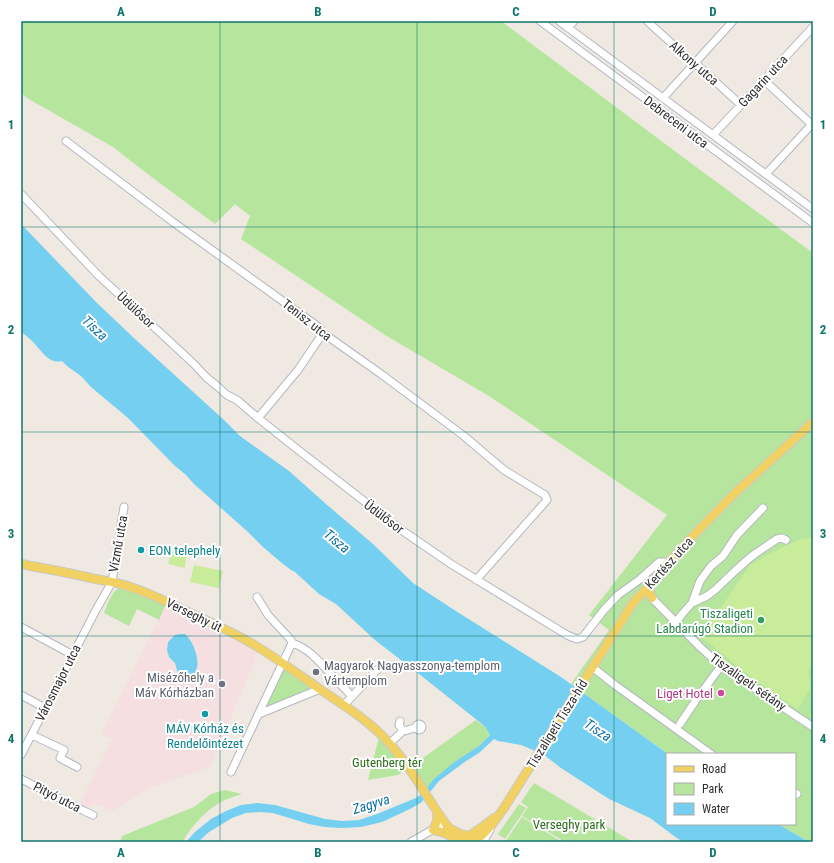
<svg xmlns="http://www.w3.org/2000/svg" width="834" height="863" viewBox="0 0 834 863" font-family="'Roboto Condensed',sans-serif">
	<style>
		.medical { fill: #f5dfe0 }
		.green { fill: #b6e59e }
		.pitch { fill: #c9ec9a }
		.water { fill: #75cff0 }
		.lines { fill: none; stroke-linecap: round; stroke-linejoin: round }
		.minor-casing { stroke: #b4b7c1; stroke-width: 9 }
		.major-casing { stroke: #c9c9c9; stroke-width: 10 }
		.minor { stroke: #fff; stroke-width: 7 }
		.major { stroke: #f2d163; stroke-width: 8 }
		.grid { fill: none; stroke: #0f766e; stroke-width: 1; stroke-opacity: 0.55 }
		.culture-dot { fill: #0f9aa8; stroke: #fff; stroke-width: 1.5 }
		.leisure-dot { fill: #2e9e5b; stroke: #fff; stroke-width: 1.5 }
		.worship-dot { fill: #6b7280; stroke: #fff; stroke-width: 1.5 }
		.hotel-dot { fill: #d1479c; stroke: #fff; stroke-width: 1.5 }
		.labels { text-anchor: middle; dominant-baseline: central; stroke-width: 4; stroke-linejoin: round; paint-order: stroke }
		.street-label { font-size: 13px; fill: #2e2e2e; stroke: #fff }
		.culture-label { font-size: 13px; fill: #0d838f; stroke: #fff; text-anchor: start }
		.leisure-label { font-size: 13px; fill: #27864d; stroke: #fff; text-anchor: end }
		.worship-label { font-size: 13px; fill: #5b616d; stroke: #fff; text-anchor: start }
		.hotel-label { font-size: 13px; fill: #b23c85; stroke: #fff; text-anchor: end }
		.park-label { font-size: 13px; fill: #2c6e1b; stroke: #fff }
		.water-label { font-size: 14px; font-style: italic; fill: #0d6fa3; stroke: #fff }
		.neatline { fill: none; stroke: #0f766e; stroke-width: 1.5 }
		.grid-label { font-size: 13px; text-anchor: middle; font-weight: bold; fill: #0f766e }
	</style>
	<rect width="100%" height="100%" fill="#efe9e1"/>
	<path class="medical" d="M 165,606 L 258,653 L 210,767 L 149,788 L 112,811 L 95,804 L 86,809 L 79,805 L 112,739 L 101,734 Z"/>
	<path class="green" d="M 21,21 L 501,21 L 680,155 L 813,253 L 813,842 L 809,842 L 778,824 L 795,824 L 795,754 L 668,754 L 571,684 L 609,630 L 589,615 L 667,515 L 489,396 L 385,335 L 241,239 L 250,216 L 235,204 L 215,224 L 145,172 L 113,147 L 27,98 L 21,93 Z
		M 122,587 L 127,587 L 165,606 L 159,620 L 137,609 L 129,626 L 104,613 C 108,604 111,590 122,587 Z
		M 283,663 L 320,689 L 259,714 Z
		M 476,720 L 486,728 L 490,735 L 479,746 L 467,754 L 424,792 L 408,768 L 398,775 L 368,780 L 380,733 L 409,768 Z
		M 534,783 L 633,842 L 565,842 L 522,816 L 528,807 L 521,802 Z
		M 225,790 L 242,794 C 233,797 223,800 216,805 C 205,812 188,830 183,842 L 120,842 L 122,836 L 194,807 L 211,794 Z
		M 519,804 L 526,808 L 505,839 L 498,834 Z
		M 522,817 L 562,842 L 505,842 Z"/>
	<path class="pitch" d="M 813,537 L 813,666 L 808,670 L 811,687 L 798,709 L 747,674 L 697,633 L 722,606 L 750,565 L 779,549 L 801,539 Z
		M 173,546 L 190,550 L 186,558 L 185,568 L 168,564 Z
		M 194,565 L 223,571 L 219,588 L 190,582 Z"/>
	<path class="water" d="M 21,224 L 97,303 L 135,339 L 224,420 L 240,436 L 289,471 L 326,504 L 373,544 L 413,583 L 459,613 L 561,677 L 668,754 L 667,824 L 778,824 L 809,842 L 683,842 L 674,836 L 650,818 L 609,799 L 561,768 L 543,754 L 521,745 L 498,741 L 494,739 L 479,753 L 466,761 L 439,781 L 422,802 L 410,809 L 382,822 L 361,827 L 341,828 L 325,827 L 309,824 L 273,813 L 260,812 L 246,813 L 232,818 L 209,832 L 198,842 L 186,842 L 195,832 L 211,819 L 226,811 L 241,805 L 257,803 L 275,805 L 325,819 L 342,821 L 359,820 L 377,814 L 416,798 L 424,792 L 433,780 L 453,763 L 479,746 L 490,735 L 486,728 L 482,724 L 419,674 L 375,640 L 336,604 L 319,594 L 295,572 L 291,570 L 283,564 L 263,547 L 248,532 L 194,484 L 186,475 L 174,465 L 128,418 L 91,387 L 81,376 L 67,366 L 62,361 C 48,365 40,348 31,340 C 28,337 25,335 21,332 Z
		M 180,634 L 185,634 C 193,641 199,657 197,667 C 196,673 192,679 188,684 L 184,684 L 179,677 L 175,663 L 169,657 L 167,650 L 168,642 L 175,635 Z"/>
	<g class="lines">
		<g class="minor-casing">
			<path id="minor" d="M 540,21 L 813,223
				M 559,21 L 813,209
				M 647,21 L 690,60 L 695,63 L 741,105
				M 568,28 L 574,21
				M 764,80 L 809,122 L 813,126
				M 663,98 L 733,21
				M 713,135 L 764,80 L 813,27
				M 66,141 L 173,222 L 320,328 L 323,333 L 381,374 L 464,436 L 504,470 L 545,495 L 547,500 L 476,580
				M 766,174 L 813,123
				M 21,194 L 99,276 L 194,364 L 206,377 L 217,386 L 227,395 L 237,400 L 258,418 L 297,449 L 400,529 L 451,564 L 567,635 L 574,638 L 577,639 L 583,637 L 604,610 L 618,595 L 639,580 L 659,562 L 664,562 L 668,564
				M 258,418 L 298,370 L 323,333
				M 652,598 L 700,647 L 721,666 L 813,727
				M 692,603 L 700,581 L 711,566 L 723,556 L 737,535 L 763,508
				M 676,622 L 683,613 L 692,603 L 707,596 L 715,590 L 736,570 L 752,556 L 768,545 L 777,539 L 782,538 L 786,540
				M 21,627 L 73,655
				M 292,643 C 310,648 324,667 336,680 C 341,685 347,690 351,696
				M 596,670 L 615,685 L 711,754
				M 21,695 L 45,708
				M 344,705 L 377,670
				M 259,714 L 320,689
				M 400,721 L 399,725 L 403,731
				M 680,724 L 696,700 L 721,666
				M416 727a3 3 0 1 1 6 0a3 3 0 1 1-6 0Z
				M 32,735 L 64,750 L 60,758 L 77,767
				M 390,743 L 403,731 C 408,731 411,728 416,728
				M 21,755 L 96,610 L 112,582 L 124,507
				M 231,772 L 292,643 L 291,640 L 268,615 L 257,597
				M 21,779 L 84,811 L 93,815
				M 795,793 L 797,794
				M 411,842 L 439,826 L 446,827
				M 483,842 L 490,830"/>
		</g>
		<g class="major-casing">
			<path id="major" d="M 21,564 C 46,569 71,573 95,579 C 108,581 121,583 133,588 C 152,594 169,603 186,611 C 208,621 230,631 251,643 C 275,657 298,674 321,690 C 345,706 371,722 390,744 C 413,769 428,801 449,828
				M 651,584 L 649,592 L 652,598
				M 437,812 C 438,819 437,823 433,830 C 442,831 448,835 456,838 C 481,849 492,823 504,808 L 633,603 L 648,587 L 660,572 L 687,542 L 735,493 L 813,422
				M 447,827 L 460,834 L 469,836 L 485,825 L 494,818"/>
		</g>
		<use href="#minor" class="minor"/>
		<use href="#major" class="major"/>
	</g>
	<path class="grid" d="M 220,21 L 220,842M 417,21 L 417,842M 614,21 L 614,842M 21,227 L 813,227M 21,432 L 813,432M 21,636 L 813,636"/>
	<g class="culture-dot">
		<circle cx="141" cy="550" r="4"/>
		<circle cx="205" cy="714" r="4"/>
	</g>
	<circle class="leisure-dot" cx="761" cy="620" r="4"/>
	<g class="worship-dot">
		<circle cx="316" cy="672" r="4"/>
		<circle cx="222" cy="684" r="4"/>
	</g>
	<circle class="hotel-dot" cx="721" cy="693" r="4"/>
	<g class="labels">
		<g class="street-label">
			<text transform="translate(694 63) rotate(41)">Alkony utca</text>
			<text transform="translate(763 81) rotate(-47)">Gagarin utca</text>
			<text transform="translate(676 122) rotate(37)">Debreceni utca</text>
			<text transform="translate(136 310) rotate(43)">Üdülősor</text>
			<text transform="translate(307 320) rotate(38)">Tenisz utca</text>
			<text transform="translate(384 517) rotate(37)">Üdülősor</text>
			<text transform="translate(118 544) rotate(-80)">Vízmű utca</text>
			<text transform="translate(669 563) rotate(-48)">Kertész utca</text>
			<text transform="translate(194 615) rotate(26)">Verseghy út</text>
			<text transform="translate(748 682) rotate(35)">Tiszaligeti sétány</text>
			<text transform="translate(58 683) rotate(-63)">Városmajor utca</text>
			<text transform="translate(557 724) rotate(-58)">Tiszaligeti Tisza-híd</text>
			<text transform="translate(57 797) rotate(27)">Pityó utca</text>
		</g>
		<g class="culture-label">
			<text x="149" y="550">EON telephely</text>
			<text x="205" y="728" text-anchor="middle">MÁV Kórház és<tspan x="205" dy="15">Rendelőintézet</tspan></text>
		</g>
		<g class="leisure-label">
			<text x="753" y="613">Tiszaligeti<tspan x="753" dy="15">Labdarúgó Stadion</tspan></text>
		</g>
		<g class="worship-label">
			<text x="324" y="665">Magyarok Nagyasszonya-templom<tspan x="324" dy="15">Vártemplom</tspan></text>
			<text x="214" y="677" text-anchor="end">Misézőhely a<tspan x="214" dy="15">Máv Kórházban</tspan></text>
		</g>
		<g class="hotel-label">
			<text x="713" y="693">Liget Hotel</text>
		</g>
		<g class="park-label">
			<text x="387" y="762">Gutenberg tér</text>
			<text x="569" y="824">Verseghy park</text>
		</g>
		<g class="water-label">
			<text transform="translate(95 328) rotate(43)">Tisza</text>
			<text transform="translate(337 541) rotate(39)">Tisza</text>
			<text transform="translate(598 730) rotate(33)">Tisza</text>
			<text transform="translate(371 804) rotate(-17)">Zagyva</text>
		</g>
	</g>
	<rect width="834" height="863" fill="none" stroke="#ffffff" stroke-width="44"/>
	<rect x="666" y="753" width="130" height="72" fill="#ffffff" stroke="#ababab"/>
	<rect x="674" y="766" width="20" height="6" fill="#f2d163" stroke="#ababab"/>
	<text x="702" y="773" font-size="12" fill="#2e2e2e">Road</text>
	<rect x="674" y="783" width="20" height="12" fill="#b6e59e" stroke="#ababab"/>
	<text x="702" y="793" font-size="12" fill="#2e2e2e">Park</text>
	<rect x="674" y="803" width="20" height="12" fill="#75cff0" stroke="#ababab"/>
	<text x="702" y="813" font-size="12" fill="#2e2e2e">Water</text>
	<rect x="22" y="22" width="790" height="819" class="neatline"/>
	<g class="grid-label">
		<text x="121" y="16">A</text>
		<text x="318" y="16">B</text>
		<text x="516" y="16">C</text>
		<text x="713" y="16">D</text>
		<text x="11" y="129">1</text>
		<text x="823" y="129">1</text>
		<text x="11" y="334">2</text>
		<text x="823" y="334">2</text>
		<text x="11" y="538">3</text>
		<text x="823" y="538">3</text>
		<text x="11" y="743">4</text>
		<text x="823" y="743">4</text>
		<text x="121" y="857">A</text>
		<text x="318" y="857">B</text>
		<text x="516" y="857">C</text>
		<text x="713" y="857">D</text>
	</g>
</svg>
